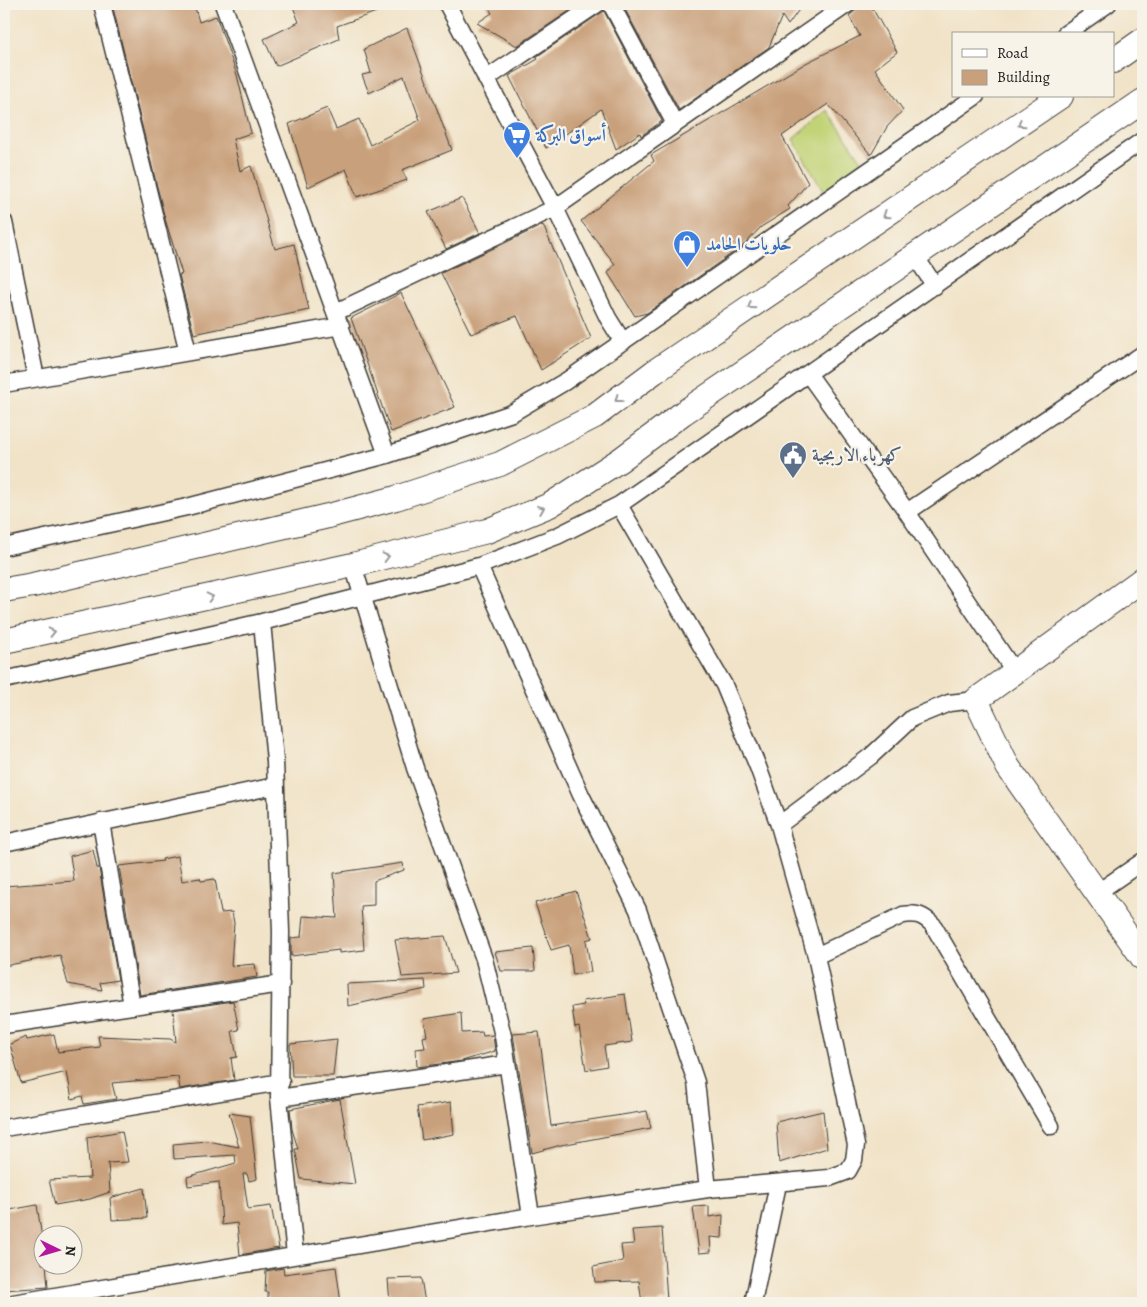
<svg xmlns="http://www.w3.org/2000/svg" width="1147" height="1307" viewBox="0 0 1147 1307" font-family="Alegreya,Amiri,serif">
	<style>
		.green { fill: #c1d376; stroke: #6e7849 }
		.building { fill: #c9a07c }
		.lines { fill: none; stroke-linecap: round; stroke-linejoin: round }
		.street-casing { stroke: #3c3a36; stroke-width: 19 }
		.secondary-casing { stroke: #3c3a36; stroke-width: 26 }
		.street { stroke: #fff; stroke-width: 16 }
		.secondary { stroke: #fff; stroke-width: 24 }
		.oneway { stroke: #999 }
		.labels { text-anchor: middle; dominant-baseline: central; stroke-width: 4.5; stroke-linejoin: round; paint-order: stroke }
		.shop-label { font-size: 18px; font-weight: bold; fill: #366cbe; stroke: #f7f3e8; text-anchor: start }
		.service-label { font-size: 18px; font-weight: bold; fill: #4e5e75; stroke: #f7f3e8; text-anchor: start }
	</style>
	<rect width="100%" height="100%" fill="#f7f3e8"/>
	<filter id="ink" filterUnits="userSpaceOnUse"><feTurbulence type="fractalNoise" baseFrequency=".02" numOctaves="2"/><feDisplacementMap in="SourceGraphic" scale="10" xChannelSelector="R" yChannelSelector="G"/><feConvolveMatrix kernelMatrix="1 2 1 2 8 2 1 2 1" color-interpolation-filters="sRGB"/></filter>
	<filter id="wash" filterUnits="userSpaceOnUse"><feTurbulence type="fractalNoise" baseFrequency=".0096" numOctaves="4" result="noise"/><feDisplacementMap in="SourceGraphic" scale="20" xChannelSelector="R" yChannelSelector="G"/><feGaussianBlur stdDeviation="1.12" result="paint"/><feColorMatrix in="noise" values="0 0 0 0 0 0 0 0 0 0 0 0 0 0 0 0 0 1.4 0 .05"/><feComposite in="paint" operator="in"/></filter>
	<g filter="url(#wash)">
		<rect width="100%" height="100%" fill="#f1e3c8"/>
		<path class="green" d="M 827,110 L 863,162 L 824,193 L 793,139 Z"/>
		<g id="blocks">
			<path class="building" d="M 112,4 L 194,4 L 199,22 L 216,16 L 237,75 L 251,133 L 233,139 L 240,171 L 251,166 L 275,249 L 294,244 L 309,310 L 194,334 L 179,275 L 182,274 L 165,219 Z
				M 292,4 L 393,4 L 393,6 L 337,26 L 339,39 L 276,66 L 264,39 L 299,22 Z
				M 486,4 L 580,4 L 517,46 L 477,23 L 492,13 Z
				M 622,4 L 803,4 L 788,25 L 782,16 L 769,47 L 679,110 Z
				M 858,4 L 870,4 L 897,52 L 875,69 L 903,110 L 887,127 L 871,155 L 828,104 L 782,136 L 808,183 L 788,206 L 790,209 L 761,227 L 744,245 L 647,313 L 635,316 L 608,273 L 615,264 L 581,221 L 654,161 L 651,155 L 806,63 L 860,36 L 849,16 L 857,9 Z
				M 604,11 L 662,121 L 641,136 L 640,133 L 616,149 L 601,109 L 546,148 L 509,76 L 538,59 L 536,57 Z
				M 407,28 L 452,150 L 402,170 L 407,180 L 357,197 L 346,169 L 308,187 L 289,124 L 327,108 L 336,129 L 359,119 L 370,145 L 420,120 L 404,76 L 369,93 L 362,75 L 371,73 L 364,49 Z
				M 462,198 L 480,233 L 446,249 L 428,212 Z
				M 543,225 L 591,338 L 541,370 L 517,316 L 471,334 L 441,273 Z
				M 401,293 L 455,407 L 391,432 L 351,318 Z
				M 93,850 L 97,868 L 99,868 L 118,980 L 100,983 L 102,990 L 68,984 L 60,955 L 4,966 L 4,886 L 74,881 L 70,856 Z
				M 178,856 L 182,881 L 200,878 L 201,881 L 215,879 L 221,913 L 232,912 L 234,923 L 231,966 L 255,964 L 257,977 L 140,995 L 119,866 L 163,861 L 162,859 Z
				M 403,863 L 404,870 L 374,881 L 374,905 L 361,906 L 364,950 L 339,953 L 339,950 L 291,956 L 291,938 L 301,937 L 303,916 L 337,918 L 334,873 Z
				M 576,891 L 592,938 L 586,940 L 591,972 L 573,975 L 569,945 L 551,950 L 535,903 Z
				M 445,936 L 456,973 L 402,977 L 395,940 Z
				M 533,948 L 535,971 L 501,971 L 495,952 Z
				M 425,980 L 426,989 L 348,1006 L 347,984 Z
				M 625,994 L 632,1042 L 604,1046 L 607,1066 L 586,1070 L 579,1027 L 575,1028 L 572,1007 L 584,1005 L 583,1001 Z
				M 233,1001 L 239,1030 L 232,1031 L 237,1057 L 231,1058 L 234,1080 L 180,1089 L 178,1077 L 112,1083 L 116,1099 L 84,1104 L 82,1096 L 72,1099 L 67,1072 L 21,1083 L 10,1044 L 26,1037 L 27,1040 L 54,1034 L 58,1052 L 100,1047 L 98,1036 L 170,1039 L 176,1042 L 173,1010 Z
				M 461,1013 L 462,1033 L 482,1032 L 483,1036 L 493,1035 L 495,1051 L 462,1061 L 417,1067 L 416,1049 L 425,1048 L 423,1037 L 427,1036 L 424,1019 Z
				M 539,1032 L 551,1126 L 647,1111 L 651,1128 L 561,1145 L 532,1153 L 513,1034 Z
				M 337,1039 L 333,1076 L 292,1076 L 290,1044 Z
				M 340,1099 L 355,1184 L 301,1179 L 295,1149 L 298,1149 L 292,1129 L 290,1109 Z
				M 451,1102 L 454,1134 L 422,1140 L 417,1107 Z
				M 823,1111 L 827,1148 L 779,1163 L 776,1122 Z
				M 229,1113 L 250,1116 L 257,1179 L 249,1181 L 247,1174 L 243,1174 L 248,1209 L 271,1206 L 279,1248 L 240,1255 L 237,1223 L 222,1225 L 219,1182 L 188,1186 L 187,1177 L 236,1163 L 235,1155 L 174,1159 L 173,1144 L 207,1141 L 239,1147 Z
				M 122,1131 L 128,1162 L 108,1163 L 110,1192 L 90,1199 L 55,1205 L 49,1180 L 90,1178 L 87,1137 Z
				M 144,1188 L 147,1218 L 112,1220 L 110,1198 Z
				M 37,1205 L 42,1238 L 42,1264 L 46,1264 L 48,1287 L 4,1290 L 4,1211 Z
				M 709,1206 L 709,1217 L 723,1215 L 722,1238 L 710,1237 L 711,1252 L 699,1253 L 693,1207 Z
				M 662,1228 L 667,1300 L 659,1301 L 659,1303 L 642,1303 L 639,1281 L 595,1282 L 593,1267 L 623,1261 L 621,1245 L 634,1244 L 632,1230 Z
				M 336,1267 L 341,1303 L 268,1303 L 268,1292 L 265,1292 L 266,1271 L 283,1268 L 284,1274 Z
				M 421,1278 L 425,1303 L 390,1303 L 388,1279 Z"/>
		</g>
	</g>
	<g filter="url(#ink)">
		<use href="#blocks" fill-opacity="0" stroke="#3c3a36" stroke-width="1"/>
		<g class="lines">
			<g class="street-casing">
				<path id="street" d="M 102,4 L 188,352
					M 223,4 L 387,455
					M 447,4 L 555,208 L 608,318 L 623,342
					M 611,4 L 675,124
					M 1065,34 L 1108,4
					M 486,79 L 597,4
					M 4,222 L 36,378
					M 915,256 L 935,286
					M 336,312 L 555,208 L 848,4
					M 809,375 L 907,512 L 1014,671
					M 4,384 L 341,326
					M 907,512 L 1143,354
					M 4,547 L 187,507 L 387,455 L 512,413 L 566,381 L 976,96
					M 353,565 L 415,768 L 484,959 L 503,1036 L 531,1216
					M 479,566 L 581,795 L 638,910 L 696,1082 L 708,1189
					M 262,622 L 275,761 L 281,932 L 279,1098 L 295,1255
					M 4,680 L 262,622 L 479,566 L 557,536 L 619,505 L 1143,140
					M 101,822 L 132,1006
					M 779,825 L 871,756 L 912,718 L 949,703 L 976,700
					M 4,843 L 275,786
					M 1098,892 L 1143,861
					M 816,956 L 903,915 C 917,913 923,915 933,925 L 1051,1126
					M 4,1025 L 281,984
					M 279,1098 L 507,1064
					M 4,1128 L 281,1082
					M 13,1303 L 531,1216 L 708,1189 L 829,1178 L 848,1171 L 854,1160 L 856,1145 L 816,956 L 779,825 L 758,767 L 724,685 L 619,505
					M 753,1303 L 778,1184"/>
			</g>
			<g class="secondary-casing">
				<path id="secondary" d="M 1113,61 L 1143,40
					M 1143,579 L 976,700 L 1008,767 L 1143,958
					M 4,590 L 33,585 L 328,516 L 396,498 L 500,464 L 595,416 L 654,372 L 1061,96
					M 4,641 L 353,565 L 487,531 L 550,505 L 620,460 L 683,413 L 1143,101"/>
			</g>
			<use href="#street" class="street"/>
			<use href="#secondary" class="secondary"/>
		</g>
		<defs><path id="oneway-chevron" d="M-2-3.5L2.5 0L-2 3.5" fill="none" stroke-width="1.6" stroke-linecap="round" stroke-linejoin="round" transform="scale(1.25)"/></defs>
		<g class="oneway">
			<use href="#oneway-chevron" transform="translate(1021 124) rotate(146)"/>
			<use href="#oneway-chevron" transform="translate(886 215) rotate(146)"/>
			<use href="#oneway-chevron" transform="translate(751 306) rotate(146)"/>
			<use href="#oneway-chevron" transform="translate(618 399) rotate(143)"/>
			<use href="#oneway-chevron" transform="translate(541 509) rotate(-22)"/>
			<use href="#oneway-chevron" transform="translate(386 557) rotate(-14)"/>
			<use href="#oneway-chevron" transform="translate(210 597) rotate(-13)"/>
			<use href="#oneway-chevron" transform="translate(52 632) rotate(-13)"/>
		</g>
	</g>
	<defs>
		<g id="supermarket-pin" transform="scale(1.4375)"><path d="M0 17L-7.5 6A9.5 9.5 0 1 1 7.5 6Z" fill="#3f7fe0" stroke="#f7f3e8"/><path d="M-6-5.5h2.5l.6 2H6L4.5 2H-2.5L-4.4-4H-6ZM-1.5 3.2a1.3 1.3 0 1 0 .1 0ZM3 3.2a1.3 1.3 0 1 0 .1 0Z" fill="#fff"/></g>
		<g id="shop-pin" transform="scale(1.4375)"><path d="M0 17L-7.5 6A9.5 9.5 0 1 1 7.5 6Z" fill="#3f7fe0" stroke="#f7f3e8"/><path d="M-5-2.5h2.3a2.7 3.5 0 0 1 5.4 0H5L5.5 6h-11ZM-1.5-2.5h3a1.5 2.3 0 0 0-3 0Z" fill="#fff"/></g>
		<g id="civic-pin" transform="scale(1.4375)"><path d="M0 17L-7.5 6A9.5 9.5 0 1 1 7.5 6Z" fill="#5c6f8a" stroke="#f7f3e8"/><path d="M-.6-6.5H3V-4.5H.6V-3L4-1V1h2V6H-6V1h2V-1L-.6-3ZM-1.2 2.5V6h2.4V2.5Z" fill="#fff"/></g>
	</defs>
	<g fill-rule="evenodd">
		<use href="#supermarket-pin" x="517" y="135"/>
		<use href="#shop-pin" x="687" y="244"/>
		<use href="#civic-pin" x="793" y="455"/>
	</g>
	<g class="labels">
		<g class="shop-label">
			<text x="536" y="135">أسواق البركة</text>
			<text x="706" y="244">حلويات الحامد</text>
		</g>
		<g class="service-label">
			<text x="812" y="455">كهرباء الاربجية</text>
		</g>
	</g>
	<rect width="1147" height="1307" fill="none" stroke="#f7f3e8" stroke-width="20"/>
	<rect x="952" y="32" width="162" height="65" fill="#f7f3e8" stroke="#9f9d96"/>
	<rect x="962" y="49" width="25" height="8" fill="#ffffff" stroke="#9f9d96"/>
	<text x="997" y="58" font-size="15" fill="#1c1c1c">Road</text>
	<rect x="962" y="70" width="25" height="15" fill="#c9a07c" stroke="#9f9d96"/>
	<text x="997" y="82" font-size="15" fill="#1c1c1c">Building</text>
	<g transform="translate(58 1250) rotate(95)"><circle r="24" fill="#f7f3e8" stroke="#9f9d96"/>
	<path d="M0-4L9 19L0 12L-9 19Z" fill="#b5179e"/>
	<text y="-8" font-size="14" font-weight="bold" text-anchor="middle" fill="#1c1c1c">N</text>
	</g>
</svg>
